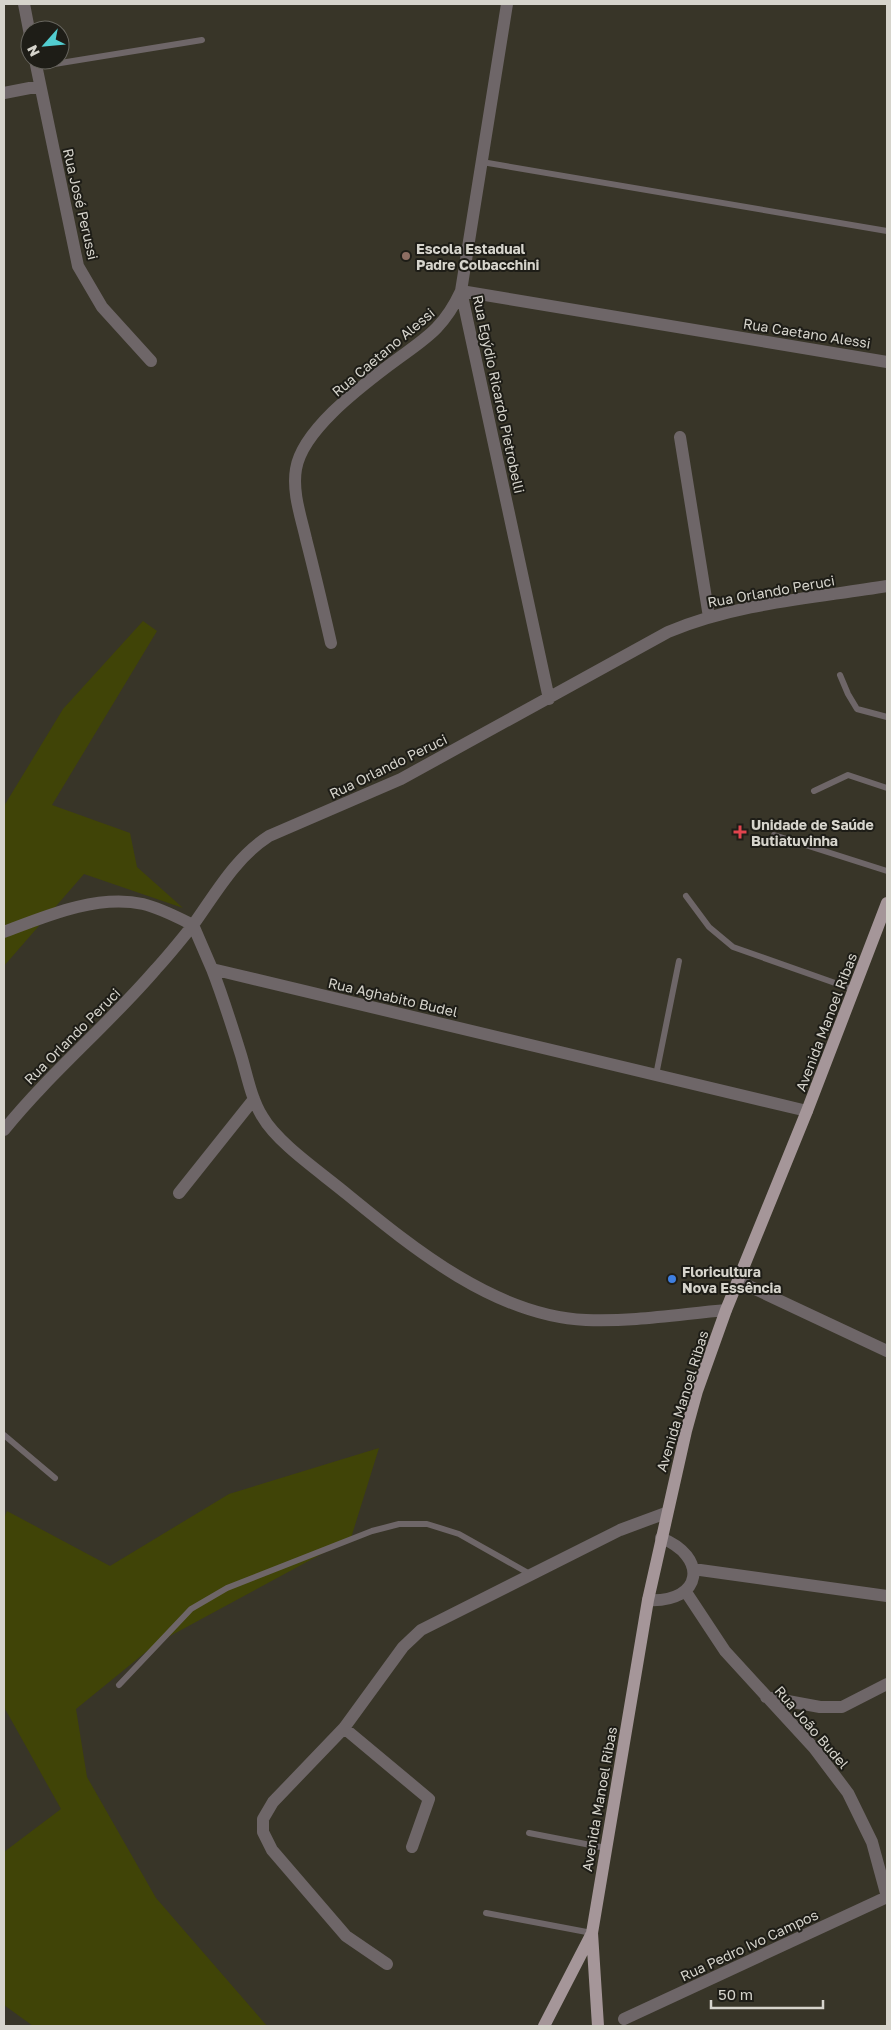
<svg xmlns="http://www.w3.org/2000/svg" width="891" height="2030" viewBox="0 0 891 2030" font-family="'Golos Text',sans-serif">
	<style>
		.green { fill: #404407 }
		.lines { fill: none; stroke-linecap: round; stroke-linejoin: round }
		.service { stroke: #6e6668; stroke-width: 6 }
		.minor { stroke: #6e6668; stroke-width: 12 }
		.primary { stroke: #a59699; stroke-width: 12 }
		.education-dot { fill: #8d6e63; stroke: #1e1d17; stroke-width: 2 }
		.health-dot { fill: #e0444e; stroke: #1e1d17; stroke-width: 2 }
		.shop-dot { fill: #3f7fe0; stroke: #1e1d17; stroke-width: 2 }
		.labels { text-anchor: middle; dominant-baseline: central; stroke-width: 4; stroke-linejoin: round; paint-order: stroke }
		.street-label { font-size: 14px; fill: #d6d4cc; stroke: #1e1d17 }
		.poi-label { font-size: 14px; font-weight: bold; fill: #d6d4cc; stroke: #1e1d17; text-anchor: start }
	</style>
	<rect width="100%" height="100%" fill="#383528"/>
	<path class="green" d="M 143,621 L 157,631 L 52,805 L 130,833 L 137,867 L 183,908 L 84,874 L 4,966 L 4,806 L 63,709 Z
		M 379,1448 L 351,1538 L 157,1643 L 76,1709 L 87,1777 L 156,1898 L 267,2026 L 33,2026 L 4,2005 L 4,1852 L 61,1809 L 4,1707 L 4,1518 L 7,1511 L 110,1566 L 229,1494 Z"/>
	<g class="lines">
		<path class="service" d="M 36,67 L 202,40
			M 482,162 L 887,231
			M 840,675 L 848,694 L 857,709 L 887,717
			M 814,791 L 848,775 L 887,788
			M 774,835 L 887,871
			M 686,896 L 709,927 L 733,947 L 855,990
			M 656,1075 L 679,961
			M 4,1435 L 55,1478
			M 119,1685 L 191,1609 L 227,1588 L 372,1531 L 399,1524 L 427,1524 L 459,1534 L 530,1574
			M 529,1833 L 606,1848
			M 486,1913 L 592,1933"/>
		<path class="minor" d="M 24,4 L 30,35
			M 507,4 L 461,291 L 549,699
			M 35,60 L 78,266 L 102,307 L 151,361
			M 4,93 L 40,86
			M 680,437 L 709,617
			M 331,643 C 323,608 315,574 306,539 C 301,517 292,492 296,469 C 302,431 359,388 388,366 C 422,340 442,332 461,291 L 887,362
			M 4,932 C 46,916 97,894 143,904 C 160,908 177,917 193,925 L 212,969 L 807,1111
			M 212,969 C 223,997 232,1026 241,1055 C 247,1075 251,1098 262,1116 C 278,1144 322,1173 348,1195 C 414,1249 496,1316 586,1320 C 632,1322 680,1314 726,1310
			M 4,1130 C 50,1073 108,1025 156,969 C 169,955 181,940 193,925 C 216,893 235,858 269,836 L 401,779 L 668,632 C 737,603 814,598 887,586
			M 179,1193 L 254,1099
			M 738,1281 L 887,1351
			M 693,1569 L 887,1596
			M 686,1592 L 725,1651 L 814,1748 L 848,1793 L 872,1842 L 887,1897
			M 648,1600 C 704,1603 708,1556 661,1538
			M 766,1697 L 820,1707 L 842,1707 L 887,1684
			M 344,1728 L 429,1799 L 412,1847
			M 387,1964 L 346,1936 L 272,1850 L 263,1832 L 263,1819 L 273,1802 L 344,1728 L 403,1647 L 421,1630 L 620,1530 L 666,1513
			M 624,2019 L 887,1897"/>
		<path class="primary" d="M 544,2026 L 591,1935
			M 598,2026 L 592,1933 L 648,1600 L 686,1431 L 697,1391 L 726,1310 L 807,1111 L 887,903"/>
	</g>
	<circle class="education-dot" cx="406" cy="256" r="5"/>
	<path class="health-dot" d="M737.5 824.5h5v5h5v5h-5v5h-5v-5h-5v-5h5z"/>
	<circle class="shop-dot" cx="672" cy="1279" r="5"/>
	<g class="labels">
		<g class="street-label">
			<text transform="translate(81 204) rotate(77)">Rua José Perussi</text>
			<text transform="translate(807 333) rotate(9)">Rua Caetano Alessi</text>
			<text transform="translate(383 352) rotate(-40)">Rua Caetano Alessi</text>
			<text transform="translate(499 394) rotate(78)">Rua Egýdio Ricardo Pietrobelli</text>
			<text transform="translate(771 591) rotate(-10)">Rua Orlando Peruci</text>
			<text transform="translate(388 766) rotate(-26)">Rua Orlando Peruci</text>
			<text transform="translate(393 997) rotate(13)">Rua Aghabito Budel</text>
			<text transform="translate(826 1022) rotate(-69)">Avenida Manoel Ribas</text>
			<text transform="translate(72 1036) rotate(-45)">Rua Orlando Peruci</text>
			<text transform="translate(682 1401) rotate(-73)">Avenida Manoel Ribas</text>
			<text transform="translate(812 1727) rotate(49)">Rua João Budel</text>
			<text transform="translate(599 1799) rotate(-80)">Avenida Manoel Ribas</text>
			<text transform="translate(749 1945) rotate(-25)">Rua Pedro Ivo Campos</text>
		</g>
		<g class="poi-label">
			<text x="416" y="248">Escola Estadual<tspan x="416" dy="16">Padre Colbacchini</tspan></text>
			<text x="751" y="824">Unidade de Saúde<tspan x="751" dy="16">Butiatuvinha</tspan></text>
			<text x="682" y="1271">Floricultura<tspan x="682" dy="16">Nova Essência</tspan></text>
		</g>
	</g>
	<rect width="891" height="2030" fill="none" stroke="#d6d4cc" stroke-width="10"/>
	<g transform="translate(45 45) rotate(243)"><circle r="24" fill="#1e1d17" stroke="#68665f"/>
	<path d="M0-4L9 19L0 12L-9 19Z" fill="#52cdd0"/>
	<text y="-8" font-size="14" font-weight="bold" text-anchor="middle" fill="#d6d4cc">N</text>
	</g>
	<path d="M711 2000v8h112v-8" fill="none" stroke="#d6d4cc" stroke-width="2.5"/>
	<text x="718" y="2000" font-size="15" fill="#d6d4cc" stroke="#1e1d17" stroke-width="4" paint-order="stroke">50 m</text>
</svg>
